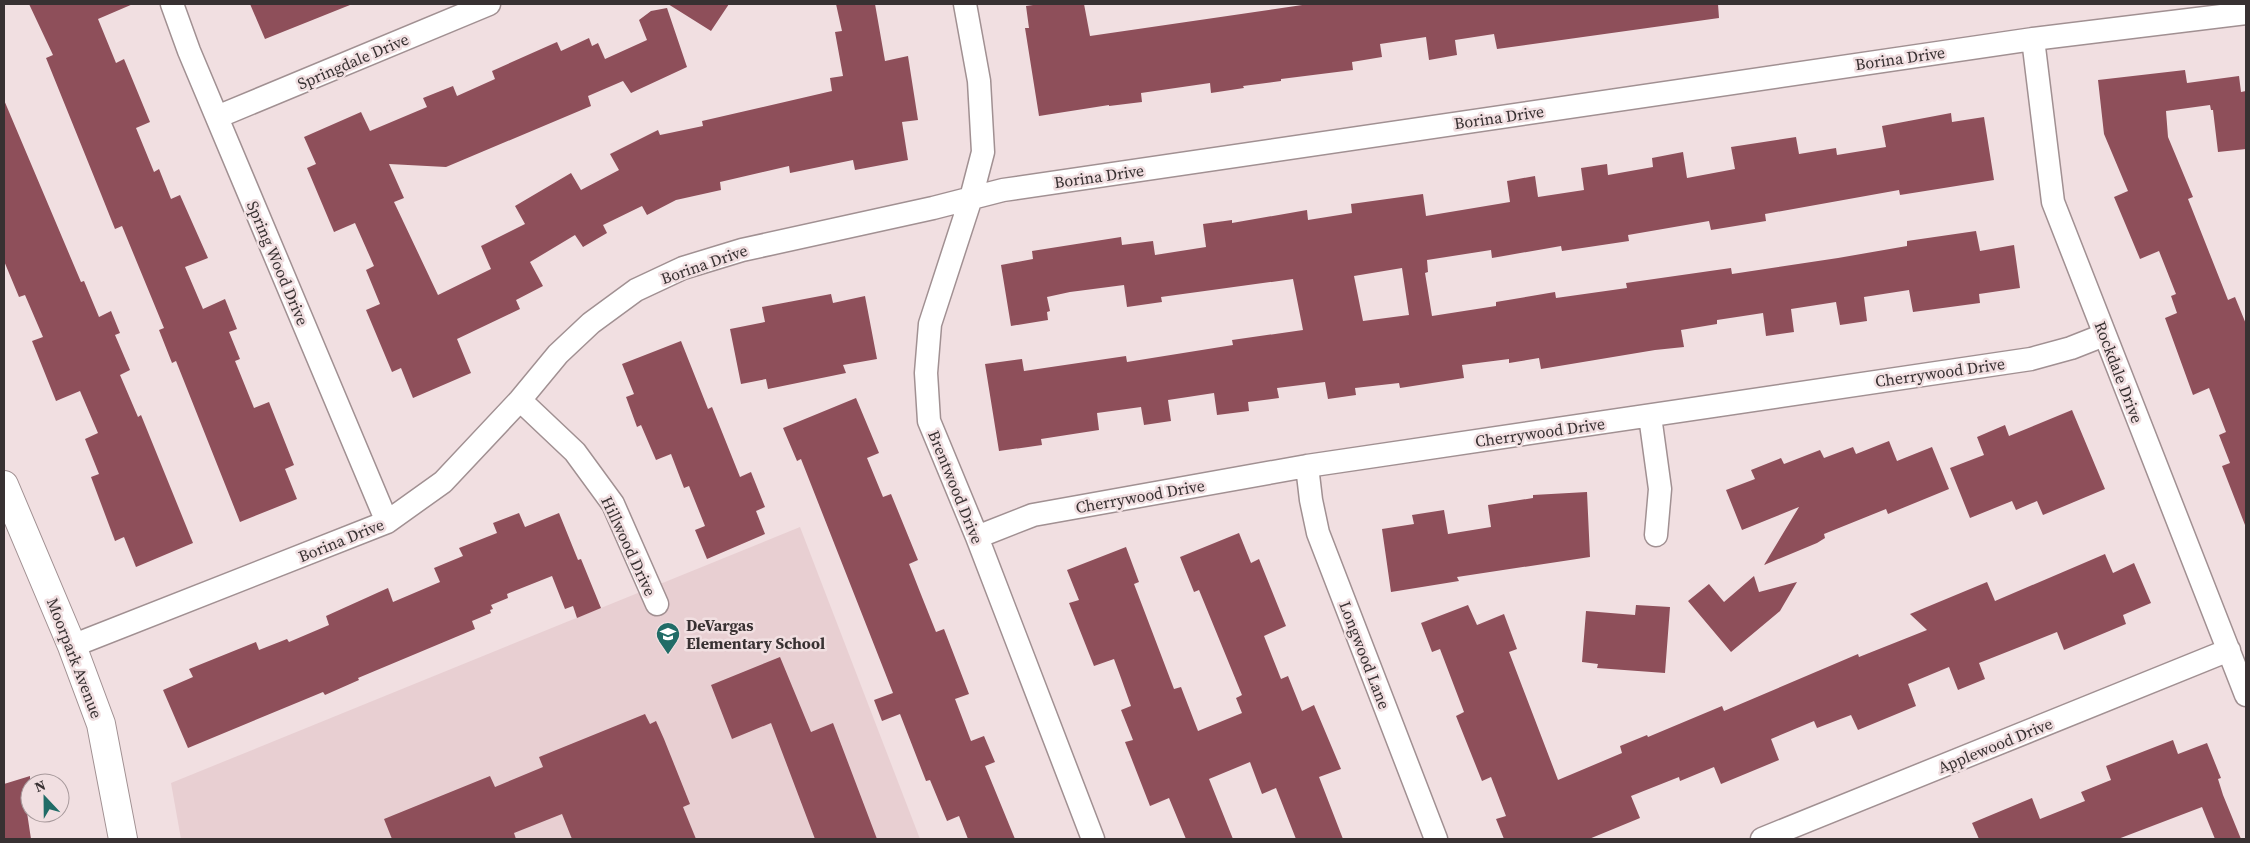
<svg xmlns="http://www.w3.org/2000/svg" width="2250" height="843" viewBox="0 0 2250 843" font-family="'Source Serif 4',serif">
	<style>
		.built { fill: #e8cfd2 }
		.building { fill: #8e4f5a; fill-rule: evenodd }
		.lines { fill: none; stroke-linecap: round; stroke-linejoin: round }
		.minor-casing { stroke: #a19092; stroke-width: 25 }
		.secondary-casing { stroke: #a19092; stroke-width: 30 }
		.minor { stroke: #fff; stroke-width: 22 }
		.secondary { stroke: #fff; stroke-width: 28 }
		.labels { text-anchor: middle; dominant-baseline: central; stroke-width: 5; stroke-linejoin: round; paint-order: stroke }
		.street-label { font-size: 16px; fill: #383132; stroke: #f1dfe1 }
		.poi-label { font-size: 16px; font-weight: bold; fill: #383132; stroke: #f1dfe1; text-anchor: start }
	</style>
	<rect width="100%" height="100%" fill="#f1dfe1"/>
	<path class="built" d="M 800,527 L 920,839 L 181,839 L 171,783 Z"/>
	<path class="building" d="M 29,4 L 133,4 L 98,19 L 116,63 L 124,59 L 150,122 L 136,128 L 154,172 L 159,169 L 171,199 L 180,195 L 208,258 L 185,267 L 203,309 L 225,299 L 237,329 L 229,332 L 240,359 L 235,361 L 254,408 L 269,402 L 294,465 L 285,469 L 297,499 L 240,522 L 176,361 L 172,363 L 159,330 L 164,328 L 122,226 L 115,229 L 101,194 L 46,58 L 53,55 Z
		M 250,4 L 350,4 L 350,5 L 265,39 Z
		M 668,4 L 729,4 L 711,31 Z
		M 836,4 L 875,4 L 885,61 L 908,56 L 918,120 L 902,122 L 908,160 L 855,170 L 853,160 L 790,173 L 789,166 L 720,182 L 721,190 L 676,200 L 647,215 L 642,206 L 603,225 L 607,233 L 583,247 L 575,235 L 530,262 L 543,286 L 516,300 L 520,309 L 457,339 L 471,373 L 413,398 L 401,368 L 392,372 L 366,310 L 380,304 L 366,270 L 374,266 L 355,223 L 334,232 L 307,168 L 316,164 L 304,137 L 361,112 L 370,131 L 427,107 L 423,98 L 453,86 L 457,96 L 495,79 L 492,71 L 557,42 L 561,51 L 589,38 L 592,46 L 598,43 L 605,59 L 647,40 L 639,20 L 651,11 L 667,8 L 687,67 L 631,93 L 623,81 L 588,96 L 591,106 L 446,167 L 389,164 L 404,198 L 394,202 L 438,295 L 491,269 L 481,246 L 525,224 L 515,206 L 571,173 L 581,190 L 619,170 L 610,154 L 658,130 L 660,135 L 703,126 L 702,121 L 832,91 L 830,78 L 843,76 L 835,32 L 842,31 Z
		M 1040,4 L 1084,4 L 1090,36 L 1309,4 L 1718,4 L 1719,18 L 1497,49 L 1494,34 L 1455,40 L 1457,55 L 1429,60 L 1426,37 L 1380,44 L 1382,57 L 1352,62 L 1353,70 L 1281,79 L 1281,81 L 1243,86 L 1244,88 L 1211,93 L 1210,83 L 1141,93 L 1142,102 L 1109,106 L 1109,105 L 1039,116 L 1025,28 L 1029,28 L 1026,6 Z
		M 2185,70 L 2187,83 L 2239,76 L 2241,92 L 2246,91 L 2246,149 L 2218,152 L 2213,110 L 2211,110 L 2210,105 L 2166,111 L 2168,137 L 2193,197 L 2188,199 L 2228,300 L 2235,297 L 2246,324 L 2245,525 L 2222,466 L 2230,463 L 2219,435 L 2226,432 L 2209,388 L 2193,395 L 2165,318 L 2177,313 L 2171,296 L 2176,294 L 2159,251 L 2140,259 L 2114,197 L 2128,191 L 2104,134 L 2098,80 Z
		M 4,100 L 81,282 L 84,281 L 99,317 L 111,311 L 120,333 L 115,335 L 130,370 L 120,375 L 138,417 L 141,415 L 193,543 L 136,567 L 124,537 L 115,541 L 91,477 L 99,474 L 85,439 L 98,433 L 80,391 L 56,401 L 32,341 L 43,337 L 25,295 L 19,297 L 4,261 Z
		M 1951,113 L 1952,122 L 1984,117 L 1994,180 L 1900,195 L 1899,190 L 1765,214 L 1766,221 L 1711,230 L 1709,221 L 1628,235 L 1629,241 L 1562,251 L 1561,246 L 1492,258 L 1491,250 L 1427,260 L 1428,272 L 1425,273 L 1432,316 L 1496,306 L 1496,302 L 1555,292 L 1556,298 L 1627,288 L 1626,283 L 1731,268 L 1732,274 L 1838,258 L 1907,246 L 1907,241 L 1976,231 L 1980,251 L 2014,245 L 2020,288 L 1979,294 L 1980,303 L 1913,312 L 1909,290 L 1864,297 L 1867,321 L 1840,325 L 1836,302 L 1791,309 L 1794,332 L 1766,336 L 1763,313 L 1717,320 L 1717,324 L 1681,330 L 1684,347 L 1655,350 L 1541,369 L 1539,358 L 1509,363 L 1509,359 L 1462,365 L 1464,378 L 1400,388 L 1399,383 L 1355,388 L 1356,395 L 1328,399 L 1325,382 L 1277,388 L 1279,398 L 1248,402 L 1249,411 L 1217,415 L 1214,393 L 1168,400 L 1171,421 L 1144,425 L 1141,407 L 1097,413 L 1099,430 L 1041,439 L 1042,445 L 999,451 L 985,364 L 1022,359 L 1024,371 L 1126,356 L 1127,362 L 1233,345 L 1232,340 L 1303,330 L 1293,279 L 1161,297 L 1162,302 L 1127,307 L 1124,285 L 1070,292 L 1047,297 L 1050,311 L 1047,312 L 1048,320 L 1011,326 L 1001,265 L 1033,259 L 1032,251 L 1121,237 L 1122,245 L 1153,241 L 1155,255 L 1206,247 L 1203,224 L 1232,220 L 1232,223 L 1307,210 L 1308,220 L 1352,213 L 1351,204 L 1423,194 L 1426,216 L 1510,202 L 1507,181 L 1535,176 L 1538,197 L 1584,190 L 1581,168 L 1607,164 L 1608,175 L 1653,167 L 1652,158 L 1683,152 L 1687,178 L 1735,169 L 1731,147 L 1796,137 L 1799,154 L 1836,148 L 1837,155 L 1886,147 L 1882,126 ZM 1402,268 L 1409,315 L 1363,321 L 1354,276 Z
		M 831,294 L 833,303 L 865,296 L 877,359 L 843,365 L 846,373 L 768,389 L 766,379 L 741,384 L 730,329 L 765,322 L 762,307 Z
		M 681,341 L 708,409 L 712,407 L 740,477 L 751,472 L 765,507 L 756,511 L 765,534 L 707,559 L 695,530 L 705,526 L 689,486 L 684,488 L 671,454 L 656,460 L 641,425 L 637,427 L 626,397 L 634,394 L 622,364 Z
		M 856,398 L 879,453 L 867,458 L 883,497 L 891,494 L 918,560 L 909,564 L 920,592 L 936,632 L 944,629 L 969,694 L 955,699 L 971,741 L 984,736 L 995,762 L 985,766 L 1015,839 L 968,839 L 959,816 L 947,821 L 930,780 L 926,781 L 900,714 L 882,721 L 874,700 L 893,693 L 801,459 L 797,461 L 783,428 Z
		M 2072,410 L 2105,489 L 2043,515 L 2037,501 L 2016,510 L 2012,501 L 1970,518 L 1950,468 L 1984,455 L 1977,437 L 2005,425 L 2009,436 Z
		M 1889,441 L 1897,461 L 1932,447 L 1949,489 L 1888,514 L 1886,509 L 1824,534 L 1825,538 L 1817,543 L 1764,565 L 1799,507 L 1742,530 L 1726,490 L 1755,479 L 1751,470 L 1781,458 L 1784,464 L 1820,450 L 1824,458 L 1853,447 L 1856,454 Z
		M 1587,492 L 1590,557 L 1457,577 L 1459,581 L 1391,592 L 1382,529 L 1414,524 L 1412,515 L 1444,510 L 1448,534 L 1491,527 L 1488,505 L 1533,498 L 1533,495 Z
		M 519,513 L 525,527 L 559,513 L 578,560 L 581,559 L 601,608 L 577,618 L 573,606 L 565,609 L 552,576 L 507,594 L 508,598 L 491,605 L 493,609 L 490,610 L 491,613 L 472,621 L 475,629 L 358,678 L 359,680 L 325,695 L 323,692 L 188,748 L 163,690 L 193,677 L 189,669 L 256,642 L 259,650 L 287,639 L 289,642 L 329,625 L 326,616 L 388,588 L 393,602 L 440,582 L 434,568 L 463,556 L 459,548 L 497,533 L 493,523 Z
		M 1239,533 L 1251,563 L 1259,559 L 1286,626 L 1264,636 L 1281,679 L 1288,676 L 1302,711 L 1314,705 L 1341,769 L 1319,777 L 1343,839 L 1296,839 L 1276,788 L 1262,794 L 1250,762 L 1209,779 L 1233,839 L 1186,839 L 1169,798 L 1150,806 L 1125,742 L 1133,740 L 1121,710 L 1131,706 L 1121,678 L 1114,659 L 1094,666 L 1069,603 L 1079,600 L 1067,570 L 1126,547 L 1139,582 L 1134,584 L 1174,689 L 1181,687 L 1198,731 L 1242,713 L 1236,698 L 1242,695 L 1199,590 L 1194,592 L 1180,557 Z
		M 2105,554 L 2113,573 L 2134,563 L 2151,603 L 2123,615 L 2126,624 L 2064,650 L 2057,632 L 2022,646 L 1979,663 L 1985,679 L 1958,690 L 1949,667 L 1908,684 L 1916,706 L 1858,730 L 1851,715 L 1817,728 L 1814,721 L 1771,739 L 1779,760 L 1721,784 L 1714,767 L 1680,781 L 1679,777 L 1631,796 L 1640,818 L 1589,839 L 1504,839 L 1496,819 L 1506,816 L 1491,777 L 1482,781 L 1456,716 L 1464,712 L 1440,649 L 1432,652 L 1421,623 L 1468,605 L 1477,625 L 1504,614 L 1517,649 L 1509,652 L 1558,780 L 1622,753 L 1620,746 L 1647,735 L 1648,737 L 1722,706 L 1724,711 L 1858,654 L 1859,657 L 1927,630 L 1910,614 L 1987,582 L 1995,601 Z
		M 1754,576 L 1759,592 L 1797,582 L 1780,611 L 1731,652 L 1688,601 L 1709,584 L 1724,602 Z
		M 1636,605 L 1670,607 L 1665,673 L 1597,668 L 1598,664 L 1582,662 L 1586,611 L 1635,615 Z
		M 780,657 L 811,732 L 833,723 L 877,839 L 815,839 L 771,723 L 732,739 L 711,685 Z
		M 645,714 L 650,724 L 656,721 L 664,739 L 690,804 L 683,807 L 696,839 L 572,839 L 562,814 L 514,833 L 516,839 L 392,839 L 384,819 L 490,776 L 495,787 L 543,767 L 539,757 Z
		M 2173,740 L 2178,754 L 2207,743 L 2221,778 L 2218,779 L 2223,795 L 2241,839 L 2215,839 L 2202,807 L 2118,839 L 1979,839 L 1972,823 L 2032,798 L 2040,819 L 2085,801 L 2081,792 L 2111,780 L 2106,766 Z
		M 30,776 L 30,805 L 26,806 L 31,839 L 4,839 L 4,784 Z"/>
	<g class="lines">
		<g class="minor-casing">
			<path id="minor" d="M 172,4 L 189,51 L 387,522
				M 965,4 L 979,81 L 983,152 L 971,198 L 930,324 L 926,373 L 929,421 L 977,537 L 1093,839
				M 2033,39 L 2053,202 L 2246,695
				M 217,117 L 489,4
				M 520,400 L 575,452 L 613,504 L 657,604
				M 1650,416 L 1660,489 L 1656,535
				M 1307,466 L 1311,500 L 1318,533 L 1436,839
				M 977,537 L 1033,515 L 1307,466 L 2031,359 L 2071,348 L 2104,335
				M 72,646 L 387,522 L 443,482 L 520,400 L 558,354 L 591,323 L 636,290 L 683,268 L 742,250 L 933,208 L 1003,190 L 2033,39 L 2246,13
				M 1762,839 L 2229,650"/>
		</g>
		<g class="secondary-casing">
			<path id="secondary" d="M 4,485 L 72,646 L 101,724 L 123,839"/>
		</g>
		<use href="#minor" class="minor"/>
		<use href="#secondary" class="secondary"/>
	</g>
	<defs>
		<g id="school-pin" transform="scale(1.25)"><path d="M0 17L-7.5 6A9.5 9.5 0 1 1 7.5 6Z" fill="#216c67" stroke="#f1dfe1"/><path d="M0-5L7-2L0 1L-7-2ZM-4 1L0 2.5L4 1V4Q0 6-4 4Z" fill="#fff"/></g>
	</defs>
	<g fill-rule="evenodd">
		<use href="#school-pin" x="668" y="634"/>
	</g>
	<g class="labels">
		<g class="street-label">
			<text transform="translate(1900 58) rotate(-8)">Borina Drive</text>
			<text transform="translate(353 61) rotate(-23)">Springdale Drive</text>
			<text transform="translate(1499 117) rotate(-8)">Borina Drive</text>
			<text transform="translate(1099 176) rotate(-8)">Borina Drive</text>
			<text transform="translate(278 263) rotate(67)">Spring Wood Drive</text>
			<text transform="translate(704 264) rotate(-19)">Borina Drive</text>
			<text transform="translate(1940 372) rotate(-8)">Cherrywood Drive</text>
			<text transform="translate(2119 372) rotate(69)">Rockdale Drive</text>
			<text transform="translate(1540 432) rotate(-8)">Cherrywood Drive</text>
			<text transform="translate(956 487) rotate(68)">Brentwood Drive</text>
			<text transform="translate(1140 496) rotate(-10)">Cherrywood Drive</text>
			<text transform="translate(341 540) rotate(-22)">Borina Drive</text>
			<text transform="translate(629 546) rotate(65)">Hillwood Drive</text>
			<text transform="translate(1365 655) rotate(69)">Longwood Lane</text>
			<text transform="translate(75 658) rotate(69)">Moorpark Avenue</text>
			<text transform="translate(1995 745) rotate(-22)">Applewood Drive</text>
		</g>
		<g class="poi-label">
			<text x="686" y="625">DeVargas<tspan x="686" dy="18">Elementary School</tspan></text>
		</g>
	</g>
	<rect width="2250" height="843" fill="none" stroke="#383132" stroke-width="10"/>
	<g transform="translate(45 798) rotate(338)"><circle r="24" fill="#f1dfe1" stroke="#a7999b"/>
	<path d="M0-4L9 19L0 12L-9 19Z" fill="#216c67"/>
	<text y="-8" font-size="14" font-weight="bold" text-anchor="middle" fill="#383132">N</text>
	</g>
</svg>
